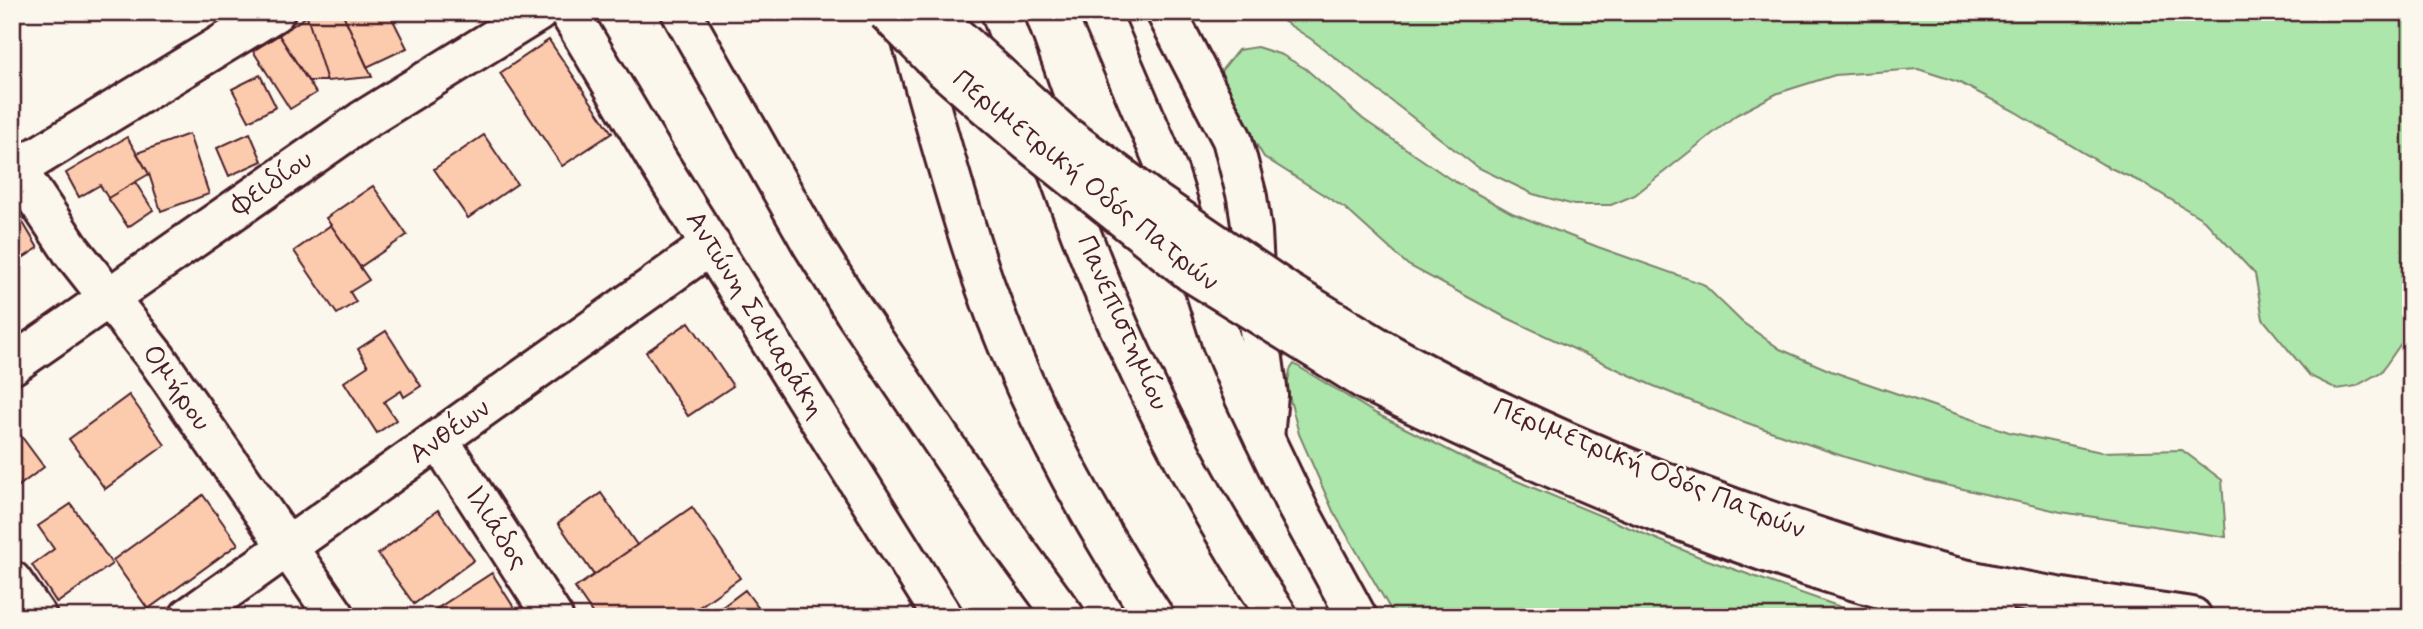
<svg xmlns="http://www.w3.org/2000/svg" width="2423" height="629" viewBox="0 0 2423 629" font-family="Mynerve,sans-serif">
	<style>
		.green { fill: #ace6ab; stroke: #7b826b; stroke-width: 2 }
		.building { fill: #fccaac; stroke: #4a1f2b; stroke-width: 2 }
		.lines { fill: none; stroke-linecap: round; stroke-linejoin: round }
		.minor-casing { stroke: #4a1f2b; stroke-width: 44 }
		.major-casing { stroke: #4a1f2b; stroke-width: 44 }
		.highway-casing { stroke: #4a1f2b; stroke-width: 44 }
		.minor { stroke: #fbf7ec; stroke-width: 38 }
		.major { stroke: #fbf7ec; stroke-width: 38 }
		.highway { stroke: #fbf7ec; stroke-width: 38 }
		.highway-bridge-casing { stroke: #4a1f2b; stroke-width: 44; stroke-linecap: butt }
		.highway-bridge { stroke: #fbf7ec; stroke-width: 38 }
		.labels { text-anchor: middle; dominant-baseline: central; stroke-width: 5; stroke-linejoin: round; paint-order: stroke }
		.street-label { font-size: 28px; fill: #4a1f2b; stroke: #fbf7ec }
	</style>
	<rect width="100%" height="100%" fill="#fbf7ec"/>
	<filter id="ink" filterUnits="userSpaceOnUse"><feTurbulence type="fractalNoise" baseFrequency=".0143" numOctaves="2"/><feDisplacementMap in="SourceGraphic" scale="14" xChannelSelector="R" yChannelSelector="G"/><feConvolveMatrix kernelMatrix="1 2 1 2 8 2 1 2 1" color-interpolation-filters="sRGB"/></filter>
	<g filter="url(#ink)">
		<path class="green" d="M 1194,12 L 2411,12 L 2411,329 L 2381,372 L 2356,386 L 2337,389 L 2310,376 L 2263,319 L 2255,274 L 2204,220 L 2145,184 L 2104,165 L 2014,111 L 1958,82 L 1918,69 L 1835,75 L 1778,93 L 1736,115 L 1635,195 L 1611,205 L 1574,205 L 1533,194 L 1477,167 L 1311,39 L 1277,17 L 1200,19 Z
			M 1257,47 L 1282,55 L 1306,69 L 1363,119 L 1450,179 L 1512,213 L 1598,247 L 1703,284 L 1742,322 L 1780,349 L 1831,371 L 2009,432 L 2101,452 L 2182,450 L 2222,480 L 2226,537 L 2061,512 L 1929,481 L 1845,457 L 1733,418 L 1649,384 L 1503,316 L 1408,265 L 1346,209 L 1264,157 L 1216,77 L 1238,50 Z
			M 1294,364 L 1375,413 L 1476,464 L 1702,558 L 1869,617 L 1395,617 L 1333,511 L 1299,434 L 1287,388 L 1290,370 Z"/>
		<path class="building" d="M 320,12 L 342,12 L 372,77 L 327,81 L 307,16 Z
			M 342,12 L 389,12 L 407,48 L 367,67 Z
			M 307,16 L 327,81 L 308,81 L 279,35 Z
			M 279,35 L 316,93 L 290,109 L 253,51 Z
			M 549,40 L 612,133 L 562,166 L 500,73 Z
			M 260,75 L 276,107 L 249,121 L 232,89 Z
			M 250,133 L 262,161 L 229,176 L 217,148 Z
			M 189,134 L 209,194 L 161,211 L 149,174 L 137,153 Z
			M 484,135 L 517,184 L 468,218 L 434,169 Z
			M 127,137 L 149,174 L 108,198 L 100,185 L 79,197 L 66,173 Z
			M 135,182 L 153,210 L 128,227 L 108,198 Z
			M 373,186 L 407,235 L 360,267 L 326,218 Z
			M 12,204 L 38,248 L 12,265 Z
			M 331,225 L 369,280 L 350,292 L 356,302 L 337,314 L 294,251 Z
			M 689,322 L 733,386 L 688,416 L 646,352 Z
			M 386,331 L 421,386 L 404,397 L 401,391 L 384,402 L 396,420 L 377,433 L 344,382 L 368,366 L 358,349 Z
			M 129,395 L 165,445 L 105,489 L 69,439 Z
			M 13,425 L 44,467 L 12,491 L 12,426 Z
			M 601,493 L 637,545 L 594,575 L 558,523 Z
			M 203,495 L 238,544 L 148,609 L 113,560 Z
			M 71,504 L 112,564 L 57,603 L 32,565 L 54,549 L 38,526 Z
			M 692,507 L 740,578 L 685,617 L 595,617 L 575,588 Z
			M 438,510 L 474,560 L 414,604 L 378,554 Z
			M 492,573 L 520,617 L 424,617 Z
			M 745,590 L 765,617 L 709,617 Z"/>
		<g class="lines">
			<g class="minor-casing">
				<path id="minor" d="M 569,12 L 657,160 L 943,617
					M 1166,12 L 1232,139 L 1247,197 L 1252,231 L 1256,308 L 1268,395 L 1264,438
					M 12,162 L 71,250 L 157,359 L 336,617
					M 17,169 L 275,12
					M 12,365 L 362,121 L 538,12
					M 439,440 L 553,617
					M 12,581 L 37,617
					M 189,617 L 711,245"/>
			</g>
			<g class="major-casing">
				<path id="major" d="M 1001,12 C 1039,117 1074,224 1119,327 C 1164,427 1217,526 1278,617
					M 1100,12 L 1169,174 L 1222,343 L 1244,396 L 1297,507 L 1357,617"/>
			</g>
			<g class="highway-casing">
				<path id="highway" d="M 681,12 L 812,244 L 854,311 L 1013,546 L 1065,617
					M 907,24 C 932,110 954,196 983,280 C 1024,398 1085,512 1154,617
					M 1384,351 C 1506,420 1637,475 1770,521 C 1827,540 1884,560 1942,574 C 2025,594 2108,605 2192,617
					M 1367,381 C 1567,480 1776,569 1994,617"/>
			</g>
			<use href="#minor" class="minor"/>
			<use href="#major" class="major"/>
			<use href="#highway" class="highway"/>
			<g class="highway-bridge-casing">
				<path id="highway-bridge" d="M 887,12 L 944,69 L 1027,141 L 1191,272 L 1367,381
					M 929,12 L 1063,134 L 1156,203 L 1287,292 L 1384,351"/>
			</g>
			<use href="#highway-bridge" class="highway-bridge"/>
		</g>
	</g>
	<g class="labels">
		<g class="street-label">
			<text transform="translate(1085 181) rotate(39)">Περιμετρική Οδός Πατρών</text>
			<text transform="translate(272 183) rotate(-35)">Φειδίου</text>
			<text transform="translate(755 315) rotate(58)">Αντώνη Σαμαράκη</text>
			<text transform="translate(1122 323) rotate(66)">Πανεπιστημίου</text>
			<text transform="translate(176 388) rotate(55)">Ομήρου</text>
			<text transform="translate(450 432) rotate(-35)">Ανθέων</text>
			<text transform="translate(1649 469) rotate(22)">Περιμετρική Οδός Πατρών</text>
			<text transform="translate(496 528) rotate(57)">Ιλιάδος</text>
		</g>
	</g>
	<rect width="2423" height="629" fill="none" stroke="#fbf7ec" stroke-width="42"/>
	<rect x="21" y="21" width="2381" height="587" fill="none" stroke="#4a1f2b" stroke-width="2.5" filter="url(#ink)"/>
</svg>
